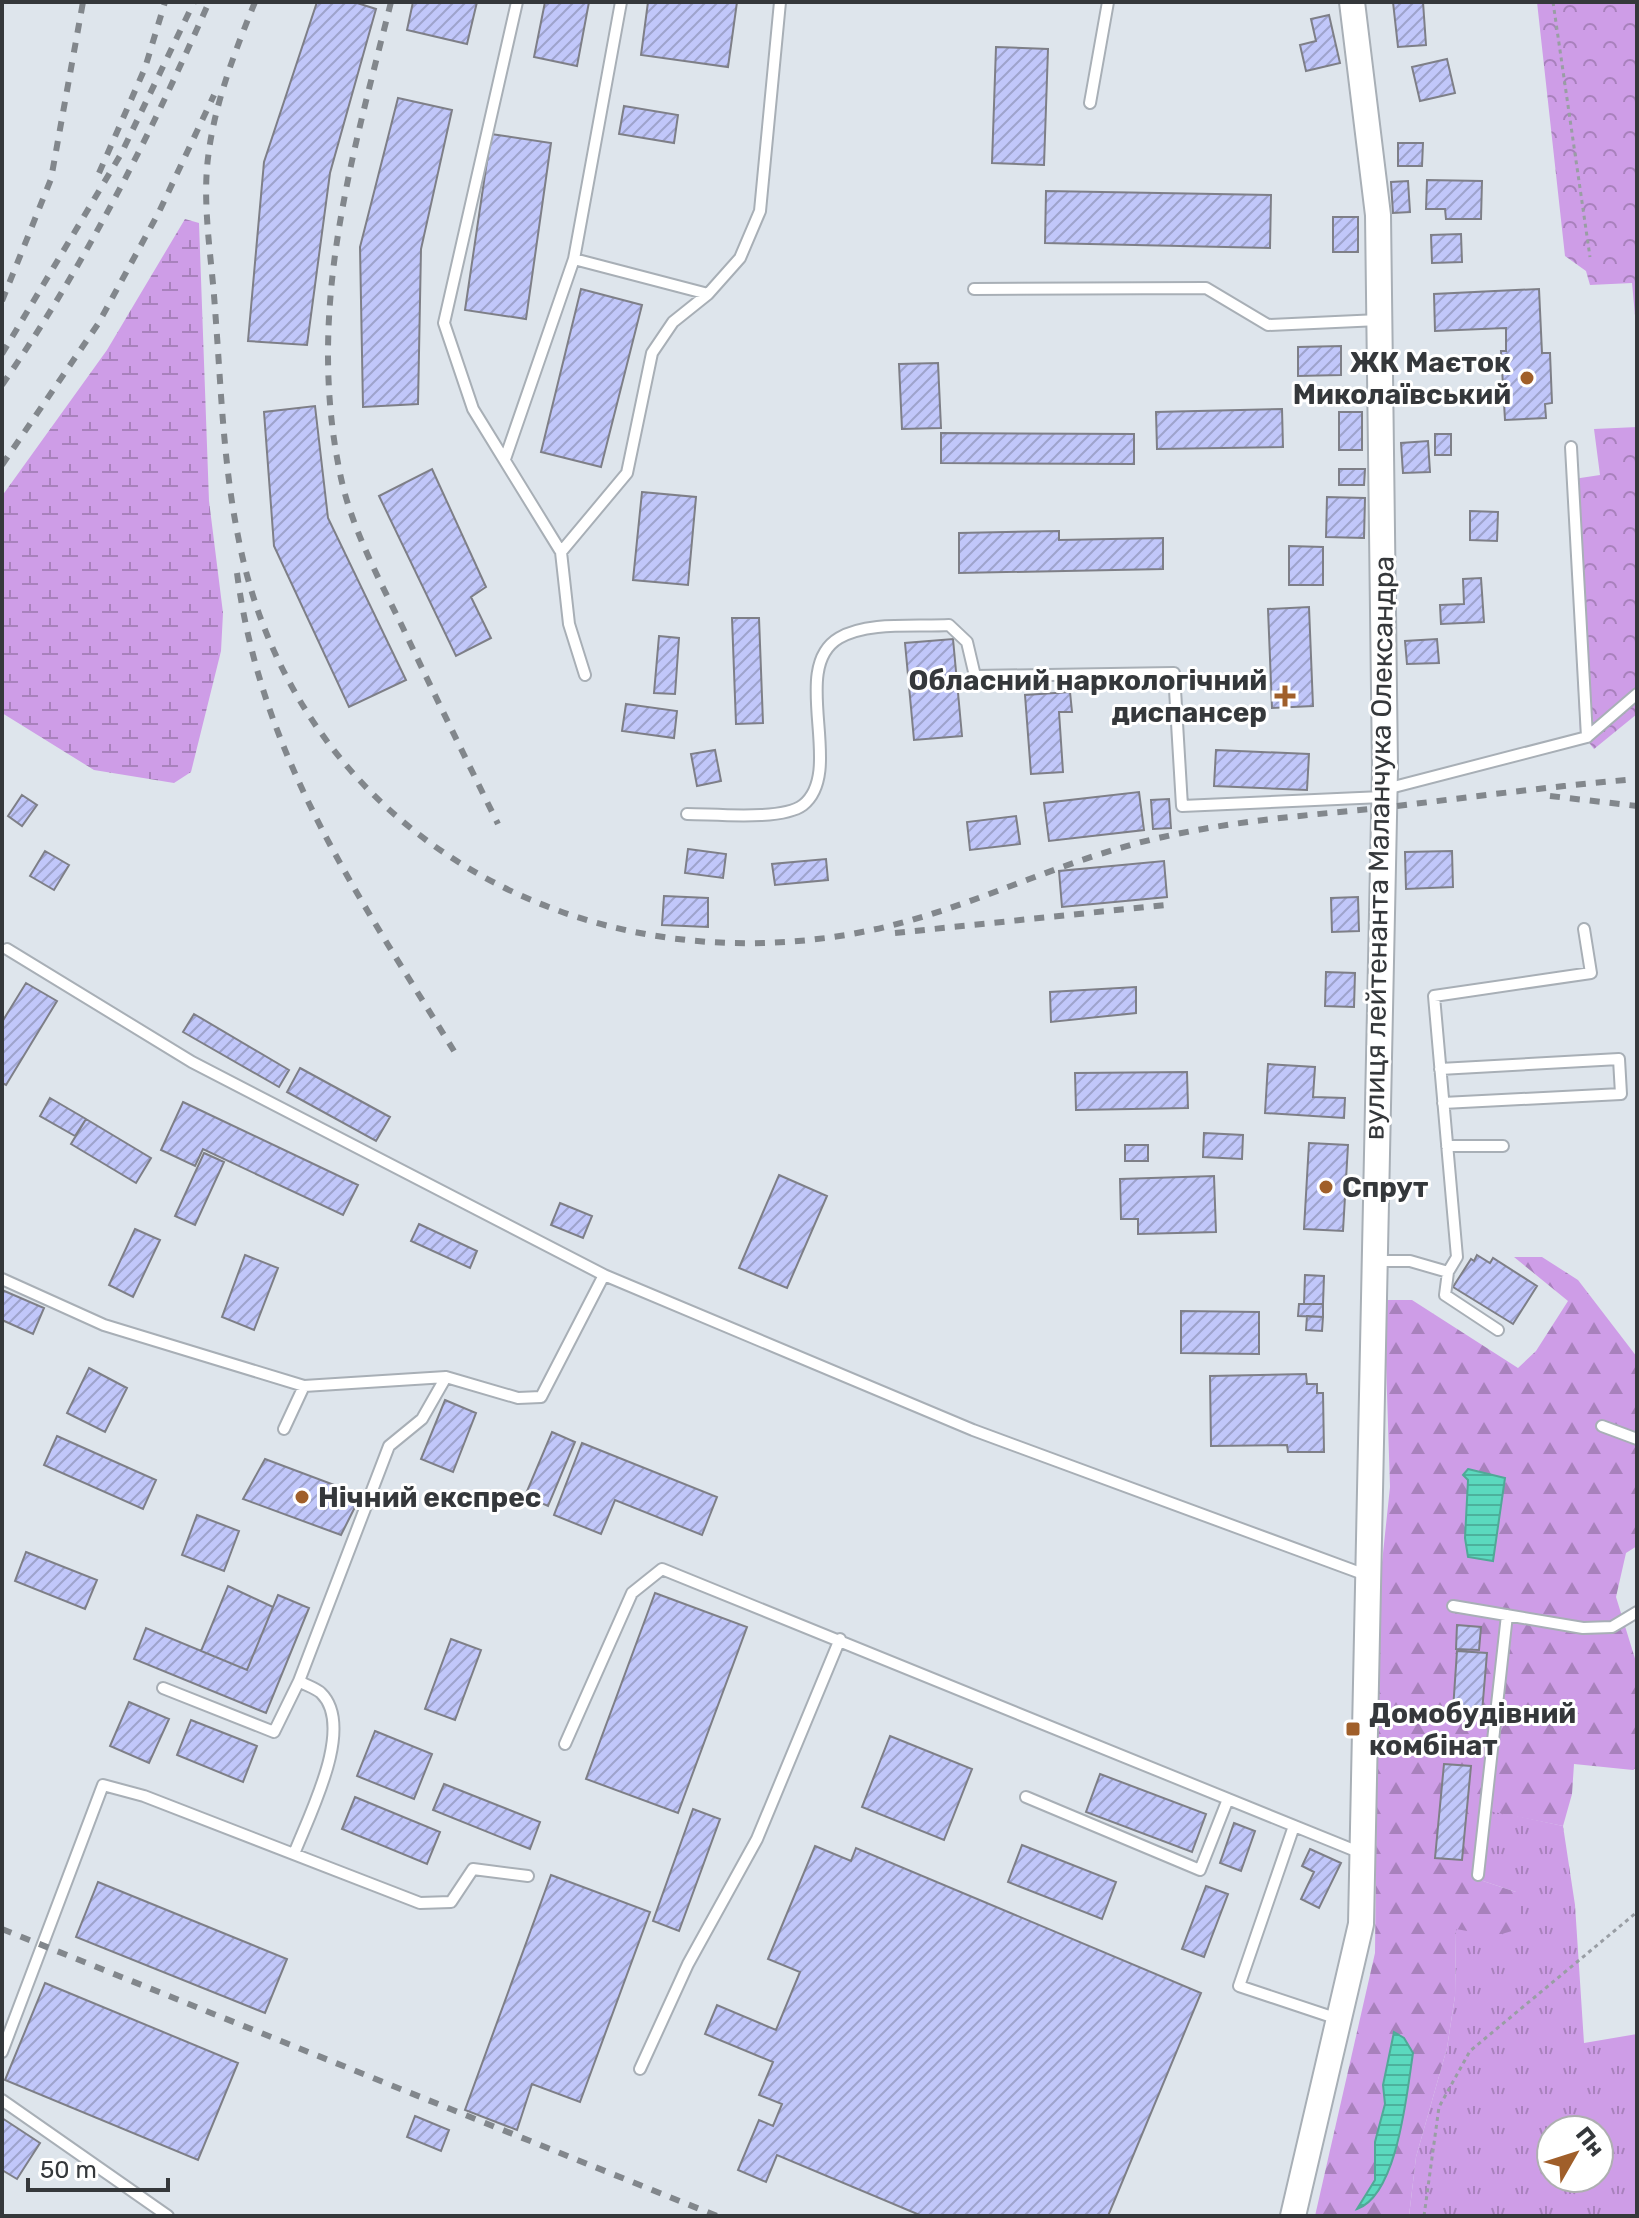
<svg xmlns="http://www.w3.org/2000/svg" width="1639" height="2218" viewBox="0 0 1639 2218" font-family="Rubik,sans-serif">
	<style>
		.grass { fill: url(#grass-tufts); fill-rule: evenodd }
		.forest { fill: url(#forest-firs); fill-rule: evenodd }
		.wetland { fill: url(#wetland-marsh) }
		.park { fill: url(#park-crowns) }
		.water { fill: url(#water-rules); stroke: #50a997; stroke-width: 2 }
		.building { fill: url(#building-hatch); stroke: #7e7f87; stroke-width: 2 }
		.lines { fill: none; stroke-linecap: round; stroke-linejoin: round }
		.service-casing { stroke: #a8afb6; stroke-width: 14 }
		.tertiary-casing { stroke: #a8afb6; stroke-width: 28 }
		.path { stroke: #999ea4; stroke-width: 3; stroke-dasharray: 4 4; stroke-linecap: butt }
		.service { stroke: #fff; stroke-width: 10 }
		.tertiary { stroke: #fff; stroke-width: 24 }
		.rail { stroke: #82878c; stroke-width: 6; stroke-dasharray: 10 10; stroke-linecap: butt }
		.poi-dot { fill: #a05f2a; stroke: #fff; stroke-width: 3 }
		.labels { text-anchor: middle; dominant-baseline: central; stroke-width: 6; stroke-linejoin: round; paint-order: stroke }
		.poi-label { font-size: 28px; font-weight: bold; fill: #35383b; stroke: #fff; text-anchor: start }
		.street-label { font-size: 28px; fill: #35383b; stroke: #fff }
	</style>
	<defs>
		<pattern id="grass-tufts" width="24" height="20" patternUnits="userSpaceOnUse" patternTransform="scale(2)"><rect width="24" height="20" fill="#ce9de7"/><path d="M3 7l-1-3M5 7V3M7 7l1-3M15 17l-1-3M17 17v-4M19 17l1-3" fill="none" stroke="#a881bc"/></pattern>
		<pattern id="forest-firs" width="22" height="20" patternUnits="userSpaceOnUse" patternTransform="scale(2)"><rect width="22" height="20" fill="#ce9de7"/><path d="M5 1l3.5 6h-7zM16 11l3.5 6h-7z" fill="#a881bc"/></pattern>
		<pattern id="wetland-marsh" width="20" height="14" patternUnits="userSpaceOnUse" patternTransform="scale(2)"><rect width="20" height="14" fill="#ce9de7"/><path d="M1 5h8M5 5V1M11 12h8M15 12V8" fill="none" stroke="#a881bc"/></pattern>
		<pattern id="park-crowns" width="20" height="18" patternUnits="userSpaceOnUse" patternTransform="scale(2)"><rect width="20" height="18" fill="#ce9de7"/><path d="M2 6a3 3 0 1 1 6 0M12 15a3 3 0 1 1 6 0" fill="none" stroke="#a881bc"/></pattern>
		<pattern id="water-rules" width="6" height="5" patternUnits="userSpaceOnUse" patternTransform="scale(2)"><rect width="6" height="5" fill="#5bd9be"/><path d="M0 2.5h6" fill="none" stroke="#4cb19c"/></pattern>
		<pattern id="building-hatch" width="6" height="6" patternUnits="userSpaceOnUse" patternTransform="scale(2)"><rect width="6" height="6" fill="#c1c7fa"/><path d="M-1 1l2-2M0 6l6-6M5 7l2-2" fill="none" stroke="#9ea3cc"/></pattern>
	</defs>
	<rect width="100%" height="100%" fill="#dee5ec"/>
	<path class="grass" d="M 1484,1809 L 1563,1826 L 1575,1905 L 1584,2043 L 1637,2034 L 1637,2216 L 1409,2216 L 1416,2157 L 1447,2048 L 1455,1996 L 1456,1928 L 1516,1892 L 1474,1878 ZM 1551,2130 L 1599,2130 L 1599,2178 L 1551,2178 Z"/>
	<path class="forest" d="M 1514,1257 L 1542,1257 L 1578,1280 L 1637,1357 L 1637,1546 L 1626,1553 L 1616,1597 L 1637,1665 L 1637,1767 L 1633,1770 L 1574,1764 L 1572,1794 L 1563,1826 L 1484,1810 L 1474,1878 L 1516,1892 L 1521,1914 L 1512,1931 L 1495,1936 L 1456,1929 L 1455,1996 L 1447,2048 L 1416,2157 L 1409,2216 L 1315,2216 L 1375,1953 L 1379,1591 L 1390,1487 L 1384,1300 L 1412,1300 L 1518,1368 L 1536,1351 L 1568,1301 ZM 1413,2053 L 1396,2151 L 1357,2207 L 1375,2180 L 1375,2141 L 1385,2104 L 1383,2085 L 1388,2059 Z"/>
	<path class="wetland" d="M 185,219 L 199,223 L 209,501 L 223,613 L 221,651 L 191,772 L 174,783 L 94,770 L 2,713 L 2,496 L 107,350 Z"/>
	<path class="park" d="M 1537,2 L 1637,2 L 1637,337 L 1632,283 L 1590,285 L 1586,271 L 1565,256 Z
		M 1637,427 L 1637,714 L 1594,749 L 1580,731 L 1567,480 L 1600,475 L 1594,429 Z"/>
	<path class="water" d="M 1468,1469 L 1505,1478 L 1493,1561 L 1468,1557 L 1465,1538 L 1468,1480 L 1463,1475 Z
		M 1394,2032 L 1404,2038 L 1413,2053 C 1407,2091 1398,2195 1357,2209 L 1375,2180 L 1375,2142 L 1385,2104 L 1383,2085 Z"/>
	<path class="building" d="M 317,2 L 354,2 L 376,9 L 330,173 L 307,345 L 248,341 L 264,162 Z
		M 413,2 L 477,2 L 467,44 L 407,30 Z
		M 545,2 L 589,2 L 577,66 L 534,57 Z
		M 648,2 L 737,2 L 728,67 L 641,55 Z
		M 1393,2 L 1423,2 L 1426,45 L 1398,47 Z
		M 1329,15 L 1340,63 L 1306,71 L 1300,45 L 1316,41 L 1311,19 Z
		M 996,47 L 1048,49 L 1044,165 L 992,163 Z
		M 1447,59 L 1455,93 L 1420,101 L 1412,67 Z
		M 398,98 L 452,110 L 421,249 L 418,404 L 363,407 L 360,247 Z
		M 624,106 L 678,115 L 674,143 L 619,134 Z
		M 491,134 L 551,143 L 526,319 L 465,310 Z
		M 1398,143 L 1423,143 L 1422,166 L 1398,166 Z
		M 1427,180 L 1482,181 L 1481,219 L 1446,219 L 1445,209 L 1426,209 Z
		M 1408,181 L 1410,212 L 1393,213 L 1391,182 Z
		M 1046,191 L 1271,195 L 1270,248 L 1045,243 Z
		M 1333,217 L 1358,217 L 1358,252 L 1333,252 Z
		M 1461,234 L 1462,262 L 1432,263 L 1431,235 Z
		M 581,289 L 642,305 L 601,467 L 541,452 Z
		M 1539,289 L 1542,353 L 1550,353 L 1552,403 L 1545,404 L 1546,418 L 1505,420 L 1501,351 L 1506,351 L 1506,328 L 1435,331 L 1434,294 Z
		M 1341,346 L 1341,375 L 1298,376 L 1298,347 Z
		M 938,363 L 941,428 L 902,429 L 899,364 Z
		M 315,406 L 328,518 L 406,680 L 349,707 L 274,546 L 264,412 Z
		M 1282,409 L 1283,447 L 1157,449 L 1156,412 Z
		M 1339,412 L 1362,412 L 1362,450 L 1339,450 Z
		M 941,433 L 1134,434 L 1134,464 L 941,463 Z
		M 1435,434 L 1451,434 L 1451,455 L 1435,455 Z
		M 1428,441 L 1430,472 L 1403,473 L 1401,443 Z
		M 432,469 L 486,587 L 471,597 L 491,638 L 456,656 L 379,496 Z
		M 1339,469 L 1365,469 L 1364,485 L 1339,485 Z
		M 642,492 L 696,497 L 688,585 L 633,580 Z
		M 1327,497 L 1365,498 L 1364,538 L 1326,537 Z
		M 1470,511 L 1498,512 L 1497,541 L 1470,540 Z
		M 1059,531 L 1059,540 L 1163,538 L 1163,569 L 959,573 L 959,533 Z
		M 1289,546 L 1323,547 L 1323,585 L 1289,585 Z
		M 1481,578 L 1484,622 L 1441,624 L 1440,605 L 1464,604 L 1463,579 Z
		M 1309,607 L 1313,706 L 1272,708 L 1268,609 Z
		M 732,618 L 759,618 L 763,723 L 736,724 Z
		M 659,636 L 679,638 L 675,694 L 654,693 Z
		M 953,639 L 962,736 L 914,740 L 905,643 Z
		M 1437,639 L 1439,663 L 1407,664 L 1405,641 Z
		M 1070,692 L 1072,712 L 1059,712 L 1063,772 L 1031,774 L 1025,695 Z
		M 626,704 L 677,711 L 674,738 L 622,731 Z
		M 715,750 L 721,781 L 697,786 L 691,754 Z
		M 1216,750 L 1309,754 L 1307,790 L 1214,786 Z
		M 1139,792 L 1144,830 L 1049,841 L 1044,803 Z
		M 22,795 L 37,805 L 22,826 L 8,816 Z
		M 1169,799 L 1171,828 L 1153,829 L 1151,800 Z
		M 1016,816 L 1020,844 L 970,850 L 967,822 Z
		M 688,849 L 726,854 L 723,878 L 685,873 Z
		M 45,851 L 69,865 L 54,890 L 30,876 Z
		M 1452,851 L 1453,887 L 1406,889 L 1405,852 Z
		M 826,859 L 828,880 L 775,885 L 772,864 Z
		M 1164,861 L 1167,897 L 1062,907 L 1059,871 Z
		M 664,896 L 708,898 L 708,927 L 662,925 Z
		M 1358,897 L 1359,931 L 1332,932 L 1331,898 Z
		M 1326,972 L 1355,973 L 1354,1007 L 1325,1006 Z
		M 26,983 L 57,1001 L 6,1085 L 2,1083 L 2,1022 Z
		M 1136,987 L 1136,1013 L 1051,1022 L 1050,992 Z
		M 194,1014 L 289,1070 L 279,1087 L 183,1032 Z
		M 1268,1064 L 1315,1067 L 1313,1097 L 1345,1098 L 1344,1118 L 1265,1113 Z
		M 300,1068 L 390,1117 L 376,1141 L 287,1092 Z
		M 1187,1072 L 1188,1108 L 1076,1110 L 1075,1073 Z
		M 50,1098 L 86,1119 L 75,1136 L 40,1116 Z
		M 183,1102 L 358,1185 L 343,1215 L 203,1149 L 195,1166 L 161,1150 Z
		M 86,1119 L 151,1158 L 136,1183 L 71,1144 Z
		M 1204,1133 L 1243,1135 L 1242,1159 L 1203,1157 Z
		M 1309,1143 L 1348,1145 L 1343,1231 L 1304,1229 Z
		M 1125,1145 L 1148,1145 L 1148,1161 L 1125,1161 Z
		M 204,1153 L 224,1162 L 195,1225 L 175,1216 Z
		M 779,1175 L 827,1196 L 787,1288 L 739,1268 Z
		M 1214,1176 L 1216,1232 L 1138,1234 L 1138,1219 L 1121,1219 L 1120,1179 Z
		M 560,1203 L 592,1216 L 583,1238 L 551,1225 Z
		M 419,1224 L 477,1251 L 470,1268 L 411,1241 Z
		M 135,1229 L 160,1240 L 133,1297 L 109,1285 Z
		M 245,1255 L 278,1268 L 254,1330 L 222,1317 Z
		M 1477,1255 L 1490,1263 L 1493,1258 L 1537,1286 L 1513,1324 L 1453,1287 L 1471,1259 L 1474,1261 Z
		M 1305,1275 L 1324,1276 L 1323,1304 L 1304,1304 Z
		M 2,1290 L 44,1308 L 33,1334 L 2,1320 Z
		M 1299,1304 L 1323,1304 L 1323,1317 L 1298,1316 Z
		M 1181,1311 L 1259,1312 L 1259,1354 L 1181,1353 Z
		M 1307,1316 L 1323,1317 L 1322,1331 L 1306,1330 Z
		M 89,1368 L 127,1388 L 105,1432 L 67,1413 Z
		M 1306,1374 L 1307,1384 L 1317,1384 L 1317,1393 L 1323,1393 L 1324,1452 L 1288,1452 L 1287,1445 L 1211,1446 L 1210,1376 Z
		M 445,1400 L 476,1413 L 453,1472 L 421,1459 Z
		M 552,1432 L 575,1442 L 548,1506 L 525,1496 Z
		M 57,1436 L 156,1480 L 143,1509 L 44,1465 Z
		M 582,1443 L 717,1497 L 702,1535 L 615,1500 L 601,1534 L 554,1515 Z
		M 265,1459 L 361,1495 L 341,1535 L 243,1499 Z
		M 197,1515 L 239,1531 L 224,1571 L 182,1555 Z
		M 26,1552 L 97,1580 L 85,1609 L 15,1581 Z
		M 228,1586 L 273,1607 L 247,1670 L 201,1651 Z
		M 655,1593 L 747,1627 L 678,1813 L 586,1779 Z
		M 278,1595 L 309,1608 L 266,1713 L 134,1659 L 146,1628 L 247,1670 Z
		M 1457,1625 L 1481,1627 L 1479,1650 L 1456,1649 Z
		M 451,1639 L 481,1650 L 455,1720 L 425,1709 Z
		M 1457,1651 L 1487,1653 L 1482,1712 L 1453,1710 Z
		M 129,1702 L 169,1719 L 149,1763 L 110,1746 Z
		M 191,1720 L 257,1746 L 243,1782 L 177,1755 Z
		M 375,1731 L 432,1754 L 414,1799 L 357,1776 Z
		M 890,1736 L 972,1769 L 944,1840 L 862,1807 Z
		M 1444,1764 L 1471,1766 L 1462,1860 L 1435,1858 Z
		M 1100,1774 L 1206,1814 L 1192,1852 L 1086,1812 Z
		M 444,1784 L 540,1822 L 530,1849 L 433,1810 Z
		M 355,1797 L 440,1832 L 427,1864 L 342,1829 Z
		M 693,1809 L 720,1819 L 679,1931 L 653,1921 Z
		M 1234,1823 L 1255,1831 L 1241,1871 L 1220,1863 Z
		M 1022,1845 L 1116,1882 L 1102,1919 L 1008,1882 Z
		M 815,1846 L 851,1861 L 856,1848 L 1201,1993 L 1108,2216 L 922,2216 L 777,2155 L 766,2182 L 738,2170 L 759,2120 L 773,2126 L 782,2104 L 759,2095 L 773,2062 L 705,2034 L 717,2005 L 776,2030 L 800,1972 L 768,1959 Z
		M 1310,1849 L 1341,1863 L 1319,1908 L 1301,1899 L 1314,1872 L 1302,1866 Z
		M 551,1875 L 650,1912 L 580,2102 L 532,2084 L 517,2130 L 465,2110 Z
		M 98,1882 L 287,1959 L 265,2013 L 76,1937 Z
		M 1206,1886 L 1228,1894 L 1204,1957 L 1182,1949 Z
		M 45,1983 L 238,2063 L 198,2160 L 5,2080 Z
		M 415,2116 L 449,2130 L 441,2151 L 407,2137 Z
		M 2,2118 L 40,2143 L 17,2179 L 2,2170 Z"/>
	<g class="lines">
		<g class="service-casing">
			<path id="service" d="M 517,2 L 444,323 L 473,409 L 561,552
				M 1090,103 L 1108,2
				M 574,259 L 708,294
				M 974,289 L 1206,288 L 1268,325 L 1379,320
				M 505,459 L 574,259 L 621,2
				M 585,675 L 569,624 L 561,552 L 627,473 L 652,353 L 673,322 L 708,294 L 740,258 L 760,211 L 780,2
				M 1587,737 L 1637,694
				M 1386,789 L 1587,737 L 1571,447
				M 687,814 C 714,814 782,821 803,805 C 846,771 788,668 839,638 C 868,621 916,627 949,625 L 967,642 L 975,676 L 1174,673 L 1182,806 L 1382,797
				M 7,949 L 192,1062 L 604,1275 L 973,1430 L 1366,1575
				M 1440,1069 L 1619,1059 L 1621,1094 L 1443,1103
				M 1447,1146 L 1503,1146
				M 1375,1261 L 1410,1261 L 1448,1272
				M 2,1279 L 104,1325 L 304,1386 L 446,1377 L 518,1398 L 541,1397 L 604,1275
				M 1498,1330 L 1445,1295 L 1448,1272 L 1457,1257 L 1434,996 L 1591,973 L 1584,929
				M 1602,1426 L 1637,1439
				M 284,1429 L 304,1386
				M 1453,1606 L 1583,1628 L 1612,1627 L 1637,1612
				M 163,1688 L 274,1732 L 299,1681
				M 565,1744 L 632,1593 L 662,1569 L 1361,1853
				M 1026,1797 L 1200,1870 L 1228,1799
				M 1294,1826 L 1239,1986 L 1338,2019
				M 294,1854 C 308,1817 356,1727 321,1693 C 316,1688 305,1685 299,1681 L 389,1446 L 422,1419 L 446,1377
				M 1478,1875 L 1507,1615
				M 2,2052 L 103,1785 L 144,1796 L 420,1903 L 451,1902 L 473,1869 L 528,1876
				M 640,2069 L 688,1964 L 757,1839 L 840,1639
				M 2,2100 L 168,2216"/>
		</g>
		<g class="tertiary-casing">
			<path id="tertiary" d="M 1293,2216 L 1361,1924 L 1385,769 L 1378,215 L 1352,2"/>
		</g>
		<path class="path" d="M 1553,2 L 1590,257
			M 1424,2216 L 1439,2107 L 1470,2051 L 1637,1912"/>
		<use href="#service" class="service"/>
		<use href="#tertiary" class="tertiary"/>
		<path class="rail" d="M 255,2 C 235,51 214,105 208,158 C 202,207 212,260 215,309 C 221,385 223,462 238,536 C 294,831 577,988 862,932 C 966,912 1060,859 1163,837 C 1237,820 1313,815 1389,807 C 1471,797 1554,786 1637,779
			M 391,2 C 351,162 305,312 341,478 C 352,529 380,581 403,628 C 434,694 466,759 498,824
			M 99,173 L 145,68 L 165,2
			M 2,301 L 51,179 L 83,2
			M 2,354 L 121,154 L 194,2
			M 2,385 C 85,265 150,136 209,2
			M 2,465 L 98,324 L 159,212 L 214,95
			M 237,573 C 261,757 359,897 454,1051
			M 1550,796 L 1637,806
			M 895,933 L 1165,905
			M 2,1929 L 717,2216"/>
	</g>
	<g class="poi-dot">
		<circle cx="1527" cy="378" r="8"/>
		<path d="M1281 684h8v8h8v8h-8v8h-8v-8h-8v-8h8z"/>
		<circle cx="1326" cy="1187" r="8"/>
		<circle cx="302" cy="1497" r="8"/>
		<rect x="1345" y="1721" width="16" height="16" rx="4"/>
	</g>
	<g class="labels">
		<g class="poi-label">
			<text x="1511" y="362" text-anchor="end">ЖК Маєток<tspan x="1511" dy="32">Миколаївський</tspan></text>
			<text x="1267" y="680" text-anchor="end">Обласний наркологічний<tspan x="1267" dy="32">диспансер</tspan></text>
			<text x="1342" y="1187">Спрут</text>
			<text x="318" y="1497">Нічний експрес</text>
			<text x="1369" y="1713">Домобудівний<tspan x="1369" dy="32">комбінат</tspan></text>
		</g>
		<g class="street-label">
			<text transform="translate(1379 848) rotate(-89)">вулиця лейтенанта Маланчука Олександра</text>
		</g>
	</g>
	<rect width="1639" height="2218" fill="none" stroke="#35383b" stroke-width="8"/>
	<g transform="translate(1575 2154) rotate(51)"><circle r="38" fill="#ffffff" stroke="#aeafb1" stroke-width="2"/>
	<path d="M0-6L14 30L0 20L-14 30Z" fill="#a05f2a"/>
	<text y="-12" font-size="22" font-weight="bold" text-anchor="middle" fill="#35383b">Пн</text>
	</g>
	<path d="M28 2178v12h140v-12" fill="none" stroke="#35383b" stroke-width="4"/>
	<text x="40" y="2178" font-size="24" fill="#35383b" stroke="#ffffff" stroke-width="6" paint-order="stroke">50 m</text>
</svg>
